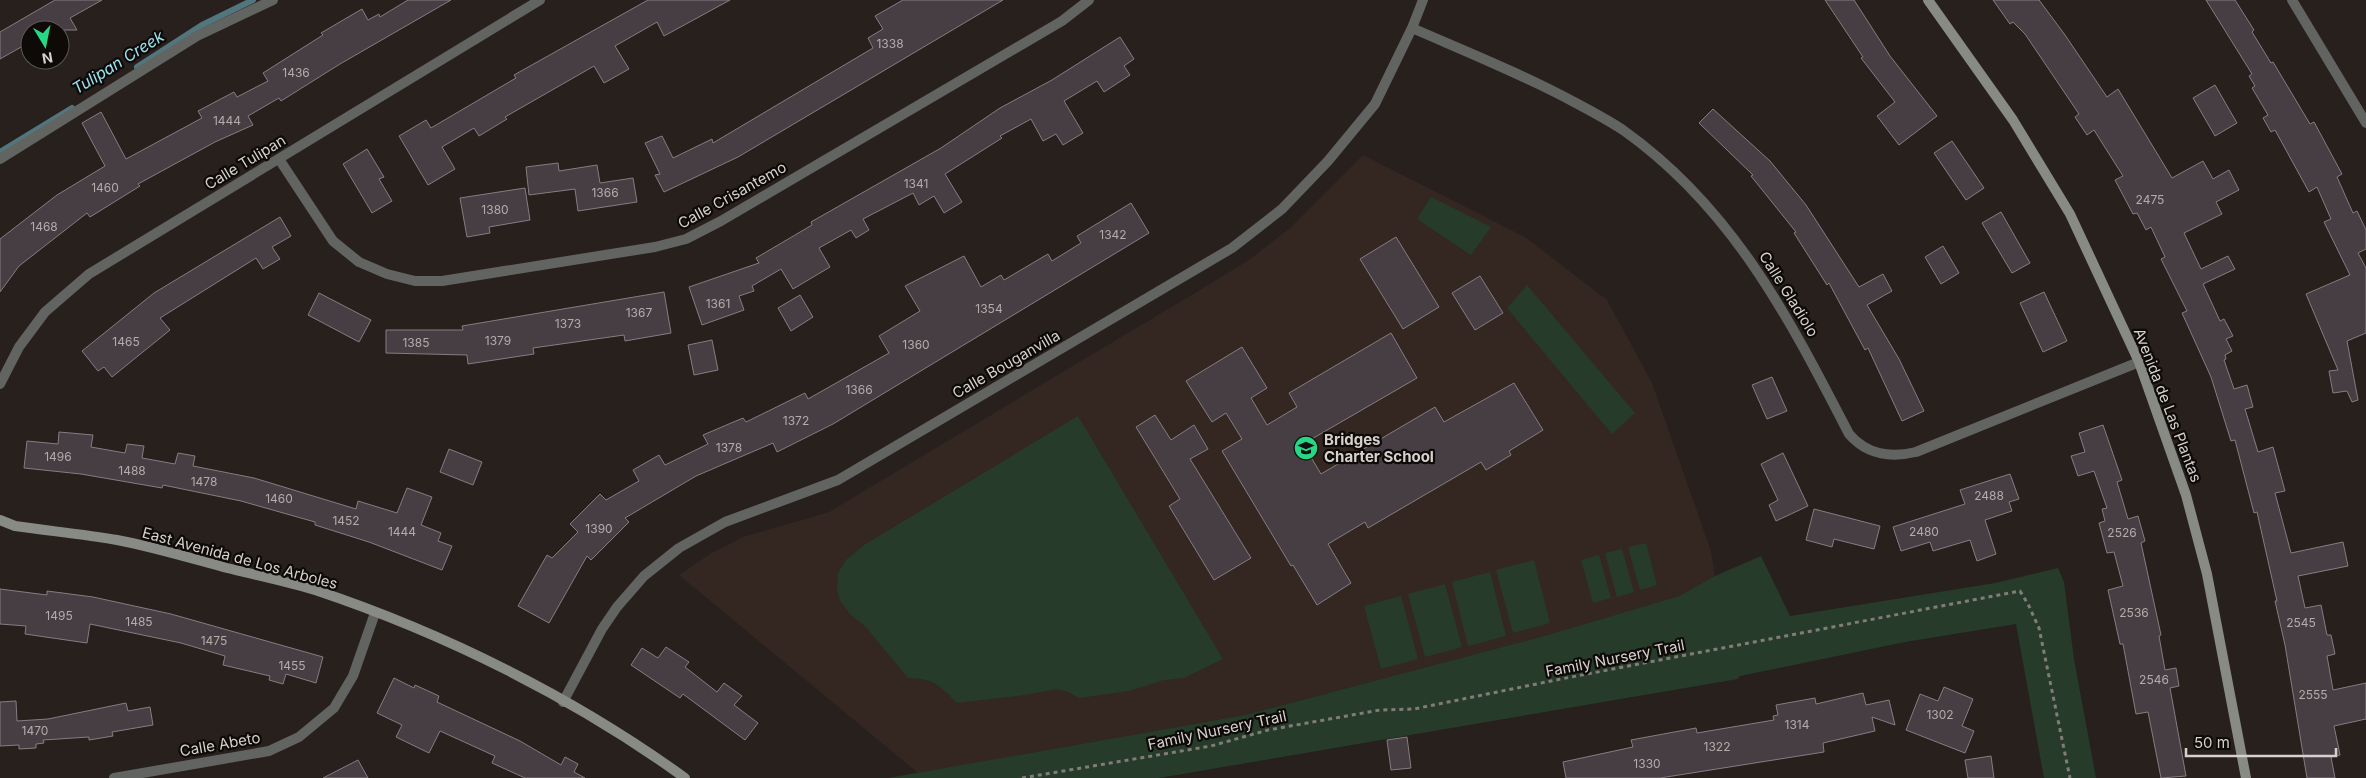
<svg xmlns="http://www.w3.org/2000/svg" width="2366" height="778" viewBox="0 0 2366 778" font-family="Inter,sans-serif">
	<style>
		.built { fill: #342721 }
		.green { fill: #263b29 }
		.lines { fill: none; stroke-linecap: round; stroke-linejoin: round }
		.stream { stroke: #52767d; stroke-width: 6 }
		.building { fill: #463e43; stroke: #867d83 }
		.path { stroke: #827c79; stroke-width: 3; stroke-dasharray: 4 4; stroke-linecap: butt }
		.lane { stroke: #626461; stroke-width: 10 }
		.street { stroke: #626461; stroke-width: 10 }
		.secondary { stroke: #878a85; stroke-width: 10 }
		.labels { text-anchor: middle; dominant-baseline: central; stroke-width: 4.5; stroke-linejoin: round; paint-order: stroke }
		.number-label { font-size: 12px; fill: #b2acab }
		.street-label { font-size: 15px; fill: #d6d0ce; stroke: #0d0a08 }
		.poi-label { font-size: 15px; font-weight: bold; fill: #d6d0ce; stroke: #0d0a08; text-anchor: start }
		.water-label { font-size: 16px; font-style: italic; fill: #9ce2ef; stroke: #0d0a08 }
	</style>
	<rect width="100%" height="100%" fill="#27201c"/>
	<path class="built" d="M 1363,155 L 1525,237 L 1607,300 L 1652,383 L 1711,551 L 1715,576 L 1679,596 L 1544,636 L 1245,715 L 918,773 L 679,575 L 710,554 L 743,537 L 829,512 L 1205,287 L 1249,260 L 1290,228 Z"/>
	<path class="green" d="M 1431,197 L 1491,227 L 1471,255 L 1417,219 Z
		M 1527,285 L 1635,413 L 1612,434 L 1507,308 Z
		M 1078,416 L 1223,659 L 1184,678 L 1164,680 L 1129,691 L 1079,698 L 1066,691 L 1056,689 L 1025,695 L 957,703 C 939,685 935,679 908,678 L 866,627 L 851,615 L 840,601 L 837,589 L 838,573 L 846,560 L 864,545 Z
		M 1646,543 L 1657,585 L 1640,590 L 1628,547 Z
		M 1622,549 L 1634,592 L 1617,597 L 1605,553 Z
		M 1599,555 L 1611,598 L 1593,603 L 1581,560 Z
		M 1761,556 L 1790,616 L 1995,583 L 2058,568 L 2064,582 L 2074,659 L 2096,778 L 2044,778 L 2016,624 L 1905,642 L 1740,676 L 1738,679 L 1159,778 L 888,778 L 1245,715 L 1544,636 L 1679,596 L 1715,576 Z
		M 1534,560 L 1550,623 L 1513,633 L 1496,570 Z
		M 1490,572 L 1506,636 L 1468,646 L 1452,582 Z
		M 1445,584 L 1462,647 L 1425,657 L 1408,594 Z
		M 1401,596 L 1418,659 L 1381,669 L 1364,606 Z"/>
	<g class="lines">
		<path class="stream" d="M 137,67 L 202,25 L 253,0
			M 0,152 L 72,108"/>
	</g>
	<path class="building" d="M 55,0 L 102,0 L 70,18 L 77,30 L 30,30 L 30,42 L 0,59 L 0,32 Z
		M 408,0 L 451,0 L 340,64 L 281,101 L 279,98 L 248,116 L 253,125 L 215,142 L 138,184 L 140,186 L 90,217 L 87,213 L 19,266 L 0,292 L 0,239 L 57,195 L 105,166 L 82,123 L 101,112 L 126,159 L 202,118 L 198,111 L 234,92 L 237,97 L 268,81 L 263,73 L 323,35 L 321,33 L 362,9 L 368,20 L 379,14 L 380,17 Z
		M 648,0 L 730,0 L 664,36 L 657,22 L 615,46 L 629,69 L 604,83 L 594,66 L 505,117 L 507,119 L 479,136 L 474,128 L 442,147 L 455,169 L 428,185 L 399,136 L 426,120 L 431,128 L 516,78 L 514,75 Z
		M 903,0 L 1003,0 L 738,157 L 664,192 L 655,175 L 660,174 L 645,143 L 662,136 L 673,158 L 712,139 L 713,143 L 873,48 L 868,38 L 883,29 L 875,16 Z
		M 1825,0 L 1854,0 L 1890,56 L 1937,116 L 1899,145 L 1877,116 L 1895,102 L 1861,58 L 1863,57 Z
		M 1993,0 L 2039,0 L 2065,35 L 2107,97 L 2118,89 L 2172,178 L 2203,161 L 2213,179 L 2229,170 L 2239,190 L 2216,202 L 2222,214 L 2184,233 L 2201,269 L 2228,256 L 2235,269 L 2203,284 L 2220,321 L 2224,319 L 2233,336 L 2226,339 L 2232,351 L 2225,355 L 2226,359 L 2224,360 L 2234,389 L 2247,385 L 2253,407 L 2245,409 L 2258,452 L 2273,447 L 2285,491 L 2275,493 L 2291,553 L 2343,542 L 2348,566 L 2298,576 L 2305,608 L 2321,605 L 2327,635 L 2331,635 L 2335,654 L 2327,656 L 2333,690 L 2366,683 L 2366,719 L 2334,726 L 2340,755 L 2331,757 L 2335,778 L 2307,778 L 2285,645 L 2275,601 L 2277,601 L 2257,512 L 2254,513 L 2235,440 L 2231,441 L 2211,377 L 2182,313 L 2187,311 L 2161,259 L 2165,257 L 2151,227 L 2146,230 L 2137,213 L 2133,214 L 2115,180 L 2123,176 L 2094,130 L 2087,135 L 2075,117 L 2079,114 L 2025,34 L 2013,22 L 2010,24 Z
		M 2206,0 L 2235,0 L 2254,30 L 2252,32 L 2271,63 L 2273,62 L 2310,124 L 2314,122 L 2342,174 L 2337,177 L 2353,213 L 2357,211 L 2366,230 L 2366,249 L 2358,253 L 2366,268 L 2366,333 L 2347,341 L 2358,400 L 2352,402 L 2347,391 L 2333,393 L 2329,371 L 2338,370 L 2306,294 L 2350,275 L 2324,222 L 2331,219 L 2317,187 L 2309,192 L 2275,130 L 2271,132 L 2263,118 L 2268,115 L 2252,88 L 2255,86 L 2249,76 L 2252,74 Z
		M 1120,37 L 1134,59 L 1124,66 L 1130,75 L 1104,92 L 1097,81 L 1064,101 L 1083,133 L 1063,145 L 1056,134 L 1043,141 L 1031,119 L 1000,136 L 1002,138 L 945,174 L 962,202 L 944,213 L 934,196 L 919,205 L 913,193 L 863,219 L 869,230 L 856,238 L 851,230 L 819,248 L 830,267 L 793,289 L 781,269 L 752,286 L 754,291 L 739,296 L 744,310 L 702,325 L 689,287 L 759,263 L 756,258 L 812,225 L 811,222 L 941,148 L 1000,108 L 1052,80 Z
		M 2215,85 L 2237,123 L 2215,136 L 2193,98 Z
		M 1713,109 L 1770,161 L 1806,205 L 1859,287 L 1883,274 L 1892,291 L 1867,305 L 1899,359 L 1924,411 L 1902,421 L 1868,348 L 1865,350 L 1829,283 L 1827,285 L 1794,233 L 1796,232 L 1751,176 L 1753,175 L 1699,123 Z
		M 1952,141 L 1984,188 L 1966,200 L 1934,153 Z
		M 367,149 L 384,177 L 379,179 L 392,201 L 372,213 L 343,164 Z
		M 558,163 L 559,171 L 597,165 L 600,183 L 633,178 L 637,202 L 578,211 L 575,189 L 529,195 L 526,167 Z
		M 525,188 L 530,220 L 489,227 L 490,233 L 467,237 L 460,198 Z
		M 1131,203 L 1149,233 L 833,424 L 777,452 L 773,443 L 696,476 L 625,518 L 629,522 L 591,560 L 587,556 L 549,623 L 518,606 L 547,555 L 552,558 L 578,532 L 570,524 L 600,494 L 606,500 L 639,481 L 633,470 L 659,455 L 665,465 L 708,444 L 703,435 L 743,418 L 746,422 L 805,393 L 808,399 L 889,353 L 879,336 L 920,311 L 905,286 L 964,256 L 981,287 L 1001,275 L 1004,280 L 1048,254 L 1052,261 L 1081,243 L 1077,236 Z
		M 2001,212 L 2030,263 L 2012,273 L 1982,223 Z
		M 280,217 L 291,236 L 272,247 L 280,259 L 263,269 L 256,258 L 160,318 L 170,330 L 112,377 L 104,367 L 98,371 L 82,351 L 154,293 Z
		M 1396,237 L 1439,307 L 1403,329 L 1360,259 Z
		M 1943,246 L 1959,273 L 1941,284 L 1925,257 Z
		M 1480,276 L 1503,313 L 1475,330 L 1452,293 Z
		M 664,292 L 671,333 L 625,341 L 624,335 L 533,348 L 534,354 L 468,364 L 467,355 L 386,353 L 386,330 L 463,330 L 462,326 Z
		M 2044,292 L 2067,341 L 2043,352 L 2020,303 Z
		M 319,293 L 371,320 L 359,342 L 308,315 Z
		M 800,295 L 813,317 L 791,331 L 778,308 Z
		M 1391,333 L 1417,378 L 1303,444 L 1321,474 L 1435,407 L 1444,422 L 1514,383 L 1543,430 L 1509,451 L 1511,455 L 1486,470 L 1481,462 L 1368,528 L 1365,522 L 1328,544 L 1351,583 L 1317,605 L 1293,565 L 1291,566 L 1222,451 L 1242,439 L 1226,413 L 1212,422 L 1186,381 L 1242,347 L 1267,388 L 1251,398 L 1267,425 L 1297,407 L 1289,393 Z
		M 712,340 L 718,370 L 694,375 L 688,345 Z
		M 1772,377 L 1787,411 L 1767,419 L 1752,385 Z
		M 1155,415 L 1171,440 L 1194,425 L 1208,449 L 1190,459 L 1251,558 L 1214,580 L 1169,506 L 1180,499 L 1136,427 Z
		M 2103,425 L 2122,480 L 2117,482 L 2128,519 L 2138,516 L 2145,541 L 2141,543 L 2161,635 L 2159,636 L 2165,670 L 2176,668 L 2179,686 L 2170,688 L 2186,776 L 2161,778 L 2148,712 L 2136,714 L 2123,644 L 2120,644 L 2108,590 L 2123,586 L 2114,552 L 2107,553 L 2099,523 L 2105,521 L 2102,509 L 2107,508 L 2094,471 L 2078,476 L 2071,456 L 2085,452 L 2079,433 Z
		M 59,432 L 93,435 L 91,447 L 125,453 L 127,444 L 144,446 L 142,458 L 175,464 L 178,453 L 195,456 L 193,466 L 254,478 L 356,509 L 358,501 L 397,513 L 407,488 L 432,497 L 421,525 L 441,533 L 438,541 L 452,546 L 442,570 L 369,542 L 315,525 L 315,522 L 241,501 L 163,485 L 162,488 L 81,474 L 24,468 L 27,441 L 58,444 Z
		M 449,449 L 482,462 L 473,485 L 440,472 Z
		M 1783,453 L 1808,506 L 1776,521 L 1769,505 L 1778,500 L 1761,464 Z
		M 2010,474 L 2019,499 L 2009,502 L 2012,511 L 1985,520 L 1996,554 L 1977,561 L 1970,540 L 1933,551 L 1930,542 L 1901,551 L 1893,527 L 1965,504 L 1960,490 Z
		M 1814,509 L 1880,526 L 1874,549 L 1834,539 L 1832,547 L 1806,540 Z
		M 0,589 L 47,595 L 47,591 L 93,597 L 171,614 L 323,657 L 316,683 L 286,674 L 283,684 L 269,680 L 270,676 L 223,665 L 225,656 L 181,643 L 90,624 L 87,643 L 25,634 L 26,626 L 0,624 Z
		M 666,647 L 689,662 L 685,667 L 717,692 L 724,683 L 742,696 L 734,705 L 758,723 L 745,740 L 683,694 L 680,698 L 631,665 L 642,648 L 658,658 Z
		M 394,678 L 414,688 L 415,685 L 439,696 L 437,702 L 520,741 L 561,765 L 565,757 L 578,764 L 574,772 L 585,778 L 525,778 L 492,763 L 495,756 L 440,731 L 429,753 L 396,737 L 402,725 L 377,713 Z
		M 1944,687 L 1973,699 L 1962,726 L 1974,731 L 1965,753 L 1906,730 L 1920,694 L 1938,701 Z
		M 1863,693 L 1866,705 L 1889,700 L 1895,725 L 1872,717 L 1875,731 L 1823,743 L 1824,752 L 1660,778 L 1566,778 L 1563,762 L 1633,747 L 1631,740 L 1696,728 L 1697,733 L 1774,720 L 1773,716 L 1778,715 L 1776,705 L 1815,698 L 1816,704 Z
		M 16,701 L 17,721 L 48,719 L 126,703 L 128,711 L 150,707 L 153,725 L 112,732 L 113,736 L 89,740 L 89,737 L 43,740 L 44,743 L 36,744 L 36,748 L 19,749 L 19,745 L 0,746 L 0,702 Z
		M 1407,737 L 1411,768 L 1391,770 L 1387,740 Z
		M 1991,756 L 1994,778 L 1968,778 L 1965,760 Z
		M 358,760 L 368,778 L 323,778 Z"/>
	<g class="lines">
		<path class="path" d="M 1022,778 L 1211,746 L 1268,730 L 1380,710 L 1414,709 L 1561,679 L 2020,591 L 2028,604 L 2039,628 L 2070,778"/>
		<path class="lane" d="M 0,159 L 197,36 L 273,0"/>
		<path class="street" d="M 2292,0 L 2366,123
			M 1412,28 C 1467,52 1522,74 1574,102 C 1591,111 1608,120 1623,130 C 1733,208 1789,318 1849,434 C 1867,455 1890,458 1916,452 L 2139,362
			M 279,159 L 333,241 L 359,262 L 387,274 L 415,281 L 442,281 L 655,247 L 686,239 L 721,221 L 1062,21 L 1089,0
			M 0,384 L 19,347 L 45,312 L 89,274 L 540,0
			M 563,702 L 602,629 L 617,607 L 644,576 L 679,548 L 725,522 L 838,480 L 1232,248 L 1282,209 L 1328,161 L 1375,104 L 1412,28 L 1423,0
			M 114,778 L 269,751 L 299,737 L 334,708 L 353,676 L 375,613"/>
		<path class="secondary" d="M 1928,0 L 2013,120 L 2070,214 L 2139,362 L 2186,495 L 2207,574 L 2246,778
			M 0,520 L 15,526 C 49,531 83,534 117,540 C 154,547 190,558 227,568 C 256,575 286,581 315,590 C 444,633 575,698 685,778"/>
	</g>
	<defs>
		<g id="school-disc" transform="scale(1.25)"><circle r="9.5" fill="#26d886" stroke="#0d0a08"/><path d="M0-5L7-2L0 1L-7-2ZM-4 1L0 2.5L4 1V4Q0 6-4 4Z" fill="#111"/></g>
	</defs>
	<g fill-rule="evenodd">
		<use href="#school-disc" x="1306" y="448"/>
	</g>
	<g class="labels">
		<g class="number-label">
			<text x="890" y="43">1338</text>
			<text x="296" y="72">1436</text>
			<text x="227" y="120">1444</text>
			<text x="916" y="183">1341</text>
			<text x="105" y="187">1460</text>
			<text x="605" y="192">1366</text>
			<text x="2150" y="199">2475</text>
			<text x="495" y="209">1380</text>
			<text x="44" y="226">1468</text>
			<text x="1113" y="234">1342</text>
			<text x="718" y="303">1361</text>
			<text x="989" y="308">1354</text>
			<text x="639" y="312">1367</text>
			<text x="568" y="323">1373</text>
			<text x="498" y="340">1379</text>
			<text x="126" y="341">1465</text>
			<text x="416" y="342">1385</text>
			<text x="916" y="344">1360</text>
			<text x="859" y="389">1366</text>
			<text x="796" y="420">1372</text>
			<text x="729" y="447">1378</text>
			<text x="58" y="456">1496</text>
			<text x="132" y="470">1488</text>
			<text x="204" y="481">1478</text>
			<text x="1989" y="495">2488</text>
			<text x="279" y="498">1460</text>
			<text x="346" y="520">1452</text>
			<text x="599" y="528">1390</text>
			<text x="402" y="531">1444</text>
			<text x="1924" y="531">2480</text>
			<text x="2122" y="532">2526</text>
			<text x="2134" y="612">2536</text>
			<text x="59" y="615">1495</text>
			<text x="139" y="621">1485</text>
			<text x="2301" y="622">2545</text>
			<text x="214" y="640">1475</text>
			<text x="292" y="665">1455</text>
			<text x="2154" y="679">2546</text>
			<text x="2313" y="694">2555</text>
			<text x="1940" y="714">1302</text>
			<text x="1797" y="724">1314</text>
			<text x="35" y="730">1470</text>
			<text x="1717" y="746">1322</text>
			<text x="1647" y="763">1330</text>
		</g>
		<g class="street-label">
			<text transform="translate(245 162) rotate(-31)">Calle Tulipan</text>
			<text transform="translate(732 195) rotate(-29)">Calle Crisantemo</text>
			<text transform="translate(1789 294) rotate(58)">Calle Gladiolo</text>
			<text transform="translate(1006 364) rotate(-30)">Calle Bouganvilla</text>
			<text transform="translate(2168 405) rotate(69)">Avenida de Las Plantas</text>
			<text transform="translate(240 558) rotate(15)">East Avenida de Los Arboles</text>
			<text transform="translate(1615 658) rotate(-11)">Family Nursery Trail</text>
			<text transform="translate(1217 730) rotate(-12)">Family Nursery Trail</text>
			<text transform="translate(220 744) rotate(-10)">Calle Abeto</text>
		</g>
		<g class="poi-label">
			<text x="1324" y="439">Bridges<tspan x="1324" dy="17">Charter School</tspan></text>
		</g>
		<g class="water-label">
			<text transform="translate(118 62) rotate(-32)">Tulipan Creek</text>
		</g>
	</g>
	<g transform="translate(45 45) rotate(170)"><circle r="24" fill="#0d0a08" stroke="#5d5957"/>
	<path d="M0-4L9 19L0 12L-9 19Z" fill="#26d886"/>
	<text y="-8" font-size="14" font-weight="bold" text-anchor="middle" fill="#d6d0ce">N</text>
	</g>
	<path d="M2186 748v8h150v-8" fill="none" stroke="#d6d0ce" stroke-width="2.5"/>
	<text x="2194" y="748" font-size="15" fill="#d6d0ce" stroke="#0d0a08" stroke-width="4" paint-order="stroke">50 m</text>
</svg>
